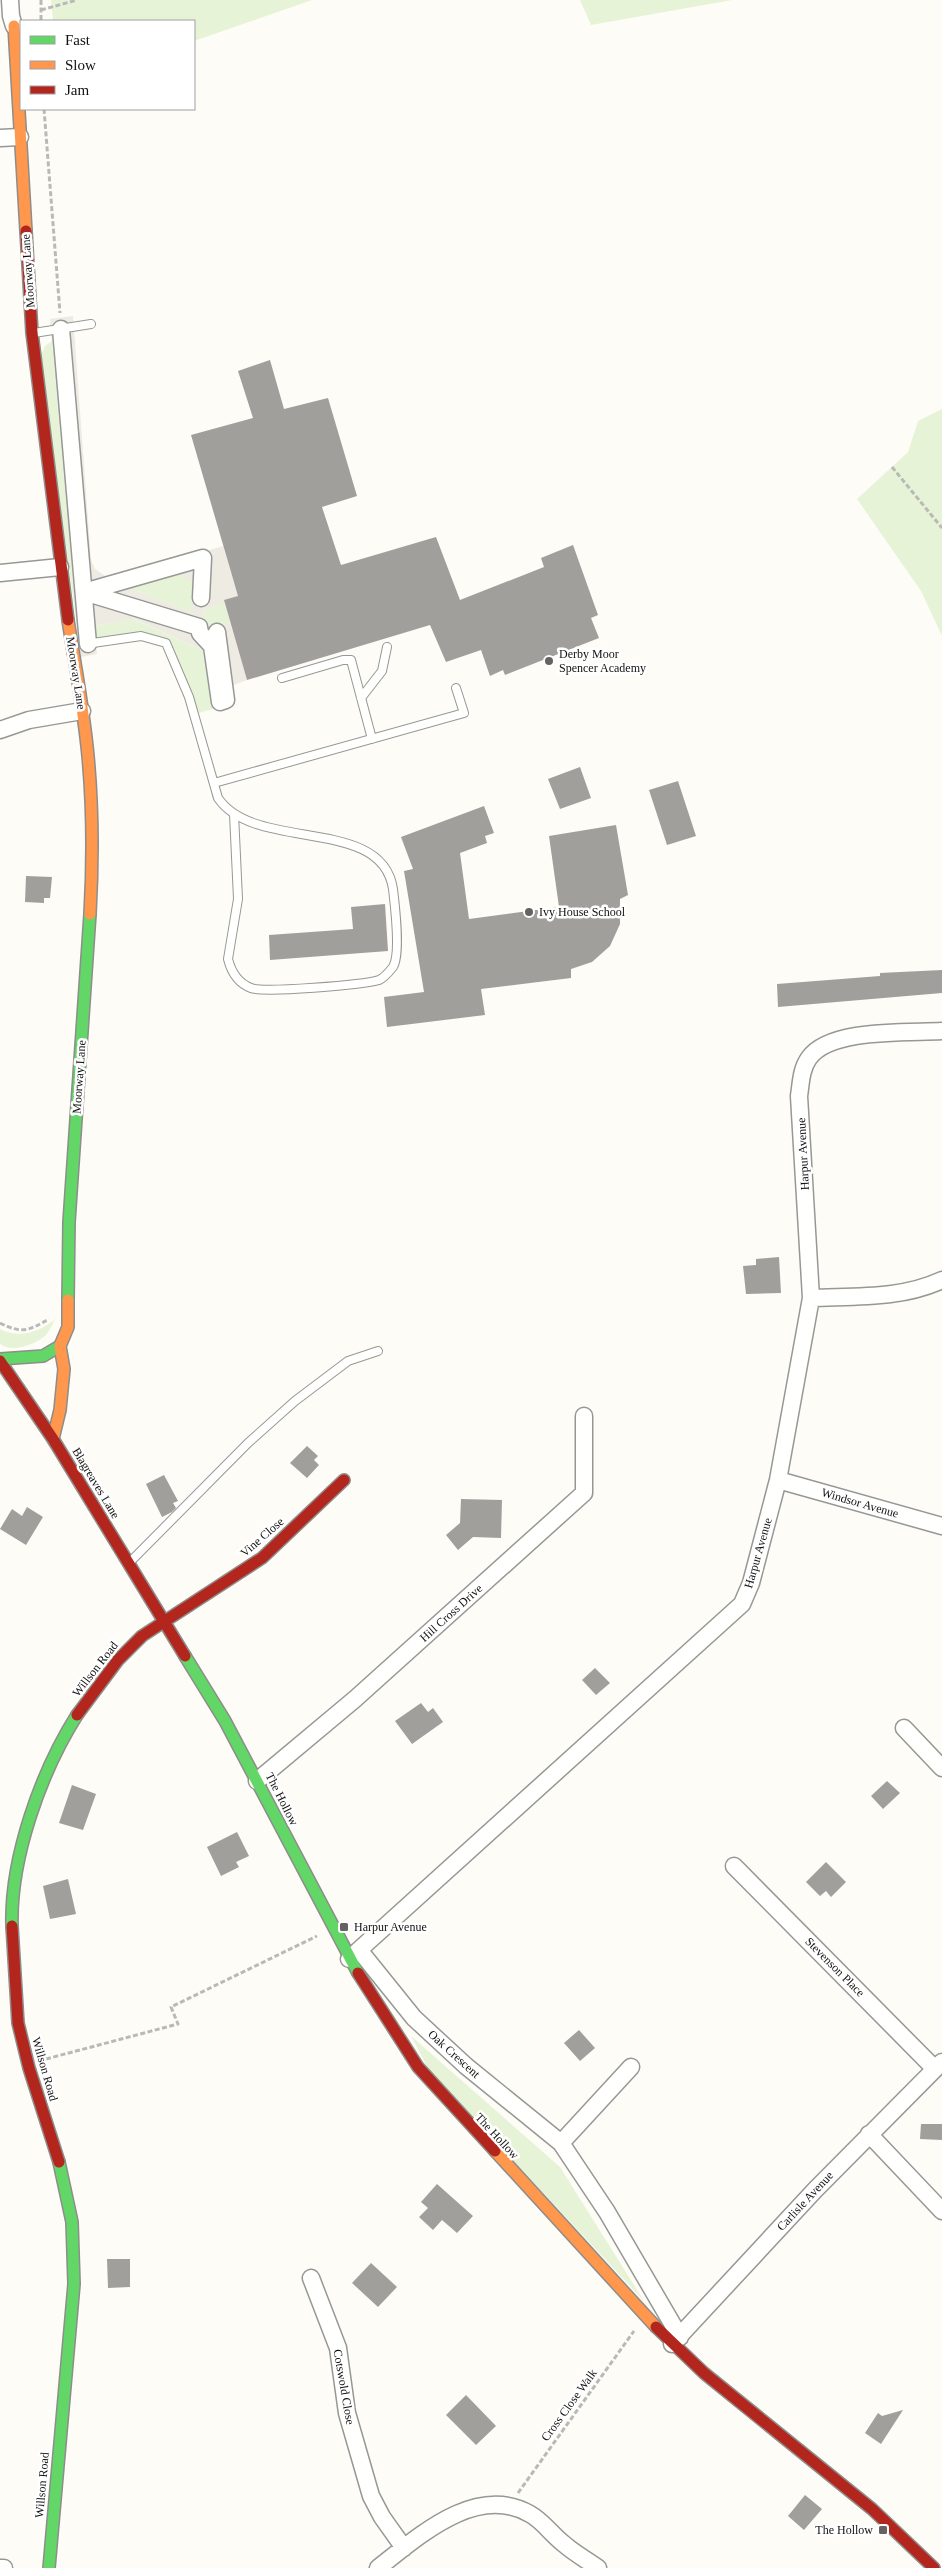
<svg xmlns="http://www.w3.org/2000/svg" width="942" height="2568" viewBox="0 0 942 2568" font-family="'Times New Roman',serif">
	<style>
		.green { fill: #e7f3d7 }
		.plaza { fill: #edebe2; fill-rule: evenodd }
		.building { fill: #a19f9c }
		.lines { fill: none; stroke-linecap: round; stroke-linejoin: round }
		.lane-casing { stroke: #979795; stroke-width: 10 }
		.street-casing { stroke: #979795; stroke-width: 19 }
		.fast-casing { stroke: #8e8d8b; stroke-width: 14 }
		.slow-casing { stroke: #8e8d8b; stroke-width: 14 }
		.jam-casing { stroke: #8e8d8b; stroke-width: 14 }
		.path { stroke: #b9b9b8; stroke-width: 3; stroke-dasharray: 5 2.5; stroke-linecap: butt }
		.lane { stroke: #fffffe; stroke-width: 8 }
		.street { stroke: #fffffe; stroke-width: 16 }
		.fast { stroke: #63d668; stroke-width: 11 }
		.slow { stroke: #ff974d; stroke-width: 11 }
		.jam { stroke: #b3261e; stroke-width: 11 }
		.poi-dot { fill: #646362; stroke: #fff; stroke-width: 2 }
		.labels { text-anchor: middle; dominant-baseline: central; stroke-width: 5; stroke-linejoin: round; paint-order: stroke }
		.street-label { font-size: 12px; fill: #111; stroke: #fff }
		.poi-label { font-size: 12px; fill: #111; stroke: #fff; text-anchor: start }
	</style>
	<rect width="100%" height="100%" fill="#fdfcf7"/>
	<path class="green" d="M 51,0 L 312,0 L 194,41 L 194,21 L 53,21 Z
		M 580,0 L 732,0 L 591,25 Z
		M 52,341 L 78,634 L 40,357 L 45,346 Z
		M 942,409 L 942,636 L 921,591 L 857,499 L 908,452 L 918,421 Z
		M 180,570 L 195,582 L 190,612 L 135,590 L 133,586 Z
		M 224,600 L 230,622 L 217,628 L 203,624 L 205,610 Z
		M 133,619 L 209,653 L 215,708 L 199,713 L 171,643 C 146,630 122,635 95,639 L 94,632 L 99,625 Z
		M 55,1319 C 52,1325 49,1332 45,1336 C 34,1345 12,1353 0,1344 L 0,1329 C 19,1339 40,1332 55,1319 Z
		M 411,2036 L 560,2167 L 644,2301 L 429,2070 Z"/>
	<path class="plaza" d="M 73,316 L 91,560 L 95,569 L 105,576 L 114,579 L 223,546 L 238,596 L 205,610 L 203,624 L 217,628 L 230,622 L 247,680 L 231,686 L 233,703 L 215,708 L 209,653 L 134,619 L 99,625 L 94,632 L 97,654 L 76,658 L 78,633 L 50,319 ZM 180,571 L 181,577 L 195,582 L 190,612 L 135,590 L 133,586 Z"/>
	<path class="building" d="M 270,360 L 284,409 L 328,398 L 357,496 L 322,507 L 341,565 L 436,537 L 460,600 L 544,567 L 541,558 L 573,545 L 598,615 L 591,618 L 599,638 L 505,675 L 503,670 L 490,676 L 481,650 L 446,662 L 430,625 L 247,680 L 224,600 L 238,596 L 191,435 L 253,418 L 238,371 Z
		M 580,767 L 591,798 L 560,809 L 548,779 Z
		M 678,781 L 696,836 L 667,845 L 649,790 Z
		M 484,806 L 494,833 L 485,836 L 487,843 L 460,853 L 469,919 L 559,907 L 549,836 L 616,825 L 628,895 L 620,899 L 620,924 L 610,946 L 592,962 L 571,969 L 571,978 L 481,989 L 485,1015 L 387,1027 L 384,997 L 424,992 L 404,871 L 413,869 L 401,837 Z
		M 26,876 L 52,877 L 50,898 L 44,898 L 44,903 L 25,902 Z
		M 385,904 L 388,951 L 270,960 L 269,935 L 353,929 L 351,907 Z
		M 942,970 L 942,993 L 778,1007 L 777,984 L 880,976 L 880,973 Z
		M 779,1257 L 781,1293 L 746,1294 L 743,1266 L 756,1265 L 756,1259 Z
		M 307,1446 L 318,1456 L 314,1460 L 319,1465 L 307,1478 L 290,1463 Z
		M 164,1475 L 178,1501 L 173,1503 L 176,1508 L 172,1512 L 162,1517 L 146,1484 Z
		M 461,1499 L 502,1500 L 501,1538 L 473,1537 L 458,1550 L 446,1535 L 460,1523 Z
		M 27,1507 L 43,1517 L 26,1545 L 0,1529 L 12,1509 L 22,1516 Z
		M 595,1668 L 610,1683 L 596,1695 L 582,1680 Z
		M 421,1703 L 428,1712 L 433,1708 L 443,1722 L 412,1744 L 395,1721 Z
		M 887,1781 L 900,1793 L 883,1809 L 871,1796 Z
		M 72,1785 L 96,1794 L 83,1830 L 59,1823 Z
		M 237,1832 L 249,1856 L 236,1862 L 239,1867 L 221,1876 L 207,1847 Z
		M 826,1862 L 846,1882 L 831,1897 L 826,1891 L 820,1896 L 806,1882 Z
		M 68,1879 L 76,1914 L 50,1919 L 43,1886 Z
		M 579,2030 L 595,2048 L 580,2061 L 564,2043 Z
		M 921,2124 L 942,2124 L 942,2140 L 920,2139 Z
		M 437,2184 L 473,2216 L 457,2233 L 442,2220 L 433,2230 L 419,2217 L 428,2208 L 421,2202 Z
		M 107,2259 L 130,2259 L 130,2287 L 108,2288 Z
		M 371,2263 L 397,2287 L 378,2307 L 352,2283 Z
		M 466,2395 L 496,2426 L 476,2445 L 446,2415 Z
		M 903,2410 L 881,2444 L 865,2433 L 878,2413 L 882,2416 Z
		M 805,2495 L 822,2509 L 804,2530 L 788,2516 Z"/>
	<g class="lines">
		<g class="lane-casing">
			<path id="lane" d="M 34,333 L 91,324
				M 86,644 L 141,636 L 166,643 L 189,697 L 218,798 C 255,853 382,815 393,889 C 395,906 401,954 393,967 C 389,972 384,978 379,980 C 363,985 264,993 251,988 C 238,983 231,971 228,959 L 238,899 L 234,814
				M 282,678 L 343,660 L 351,660 L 372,739
				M 361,698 L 382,671 L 387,647
				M 214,783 L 464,713 L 456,688
				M 130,1562 L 248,1443 L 295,1401 L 348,1361 L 378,1351"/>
		</g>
		<g class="street-casing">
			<path id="street" d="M 10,0 L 11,16 L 14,26
				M 0,138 L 20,137
				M 61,329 L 88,644
				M 0,573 L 60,567
				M 84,592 L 199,627 L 200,633 L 212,646 L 220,702 L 226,700 L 217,632
				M 84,592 L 203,558 L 201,598
				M 0,730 L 29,720 L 82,711
				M 811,1298 C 856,1296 901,1299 942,1280
				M 778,1480 L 942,1526
				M 904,1728 L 942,1768
				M 257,1781 L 355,1699 L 584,1493 L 584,1416
				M 734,1866 L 935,2069
				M 360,1951 L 414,2018 L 466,2066 L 561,2143 L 607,2212 L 680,2337
				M 349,1959 L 742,1604 L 751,1583 L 778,1480 L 811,1298 L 799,1096 C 801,1083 801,1069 809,1058 C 830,1028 907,1033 942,1031
				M 869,2134 L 942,2211
				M 561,2143 L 631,2067
				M 311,2278 L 338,2348 L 347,2413 L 371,2496 L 382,2517 L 404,2548
				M 672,2344 L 815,2190 L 942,2062
				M 0,2568 L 4,2568
				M 378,2568 C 418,2537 476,2483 530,2514 C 543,2521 552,2535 564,2544 C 574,2553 587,2560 598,2568"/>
		</g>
		<g class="fast-casing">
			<path id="fast" d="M 68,1300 L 69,1222 L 90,914
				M 0,1359 L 43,1356 L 60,1346
				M 185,1656 L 225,1721 L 358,1973
				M 12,1926 C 10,1858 41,1772 77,1715
				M 49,2568 L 74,2284 L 72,2222 L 59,2162"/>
		</g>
		<g class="slow-casing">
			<path id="slow" d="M 14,26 L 26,231
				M 68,620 C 75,665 84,711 88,756 C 93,809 93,861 90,914
				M 53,1439 L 60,1410 L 64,1369 L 60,1346 L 68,1327 L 68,1300
				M 495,2151 L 656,2327"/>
		</g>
		<g class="jam-casing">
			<path id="jam" d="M 26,231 L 32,333 L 68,620
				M 0,1361 L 53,1439 L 185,1656
				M 77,1715 L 118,1660 L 142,1636 L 262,1558 L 344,1480
				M 12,1926 L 18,2023 L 29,2068 L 59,2162
				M 358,1973 L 418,2067 L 495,2151
				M 656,2327 L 704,2373 L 872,2509 L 934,2568"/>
		</g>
		<path class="path" d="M 41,0 L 41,21
			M 41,10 L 77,0
			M 44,109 L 60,313
			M 892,467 L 942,528
			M 0,1323 C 22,1334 28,1331 49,1319
			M 46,2059 L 178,2024 L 171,2007 L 317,1936
			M 518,2493 L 634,2331"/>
		<use href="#lane" class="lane"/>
		<use href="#street" class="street"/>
		<use href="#fast" class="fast"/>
		<use href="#slow" class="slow"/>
		<use href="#jam" class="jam"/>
	</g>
	<g class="poi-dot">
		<circle cx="549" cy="661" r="5"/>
		<circle cx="529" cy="912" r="5"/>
		<rect x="339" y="1922" width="10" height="10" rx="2.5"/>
		<rect x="878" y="2525" width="10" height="10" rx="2.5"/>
	</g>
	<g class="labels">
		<g class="street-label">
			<text transform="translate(28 271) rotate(-94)">Moorway Lane</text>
			<text transform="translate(76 673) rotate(81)">Moorway Lane</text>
			<text transform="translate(79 1077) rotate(-86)">Moorway Lane</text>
			<text transform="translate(803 1154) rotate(-93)">Harpur Avenue</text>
			<text transform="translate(96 1483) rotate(59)">Blagreaves Lane</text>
			<text transform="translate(860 1503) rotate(16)">Windsor Avenue</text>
			<text transform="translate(262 1537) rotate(-41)">Vine Close</text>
			<text transform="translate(758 1553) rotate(-74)">Harpur Avenue</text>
			<text transform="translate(451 1613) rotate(-42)">Hill Cross Drive</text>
			<text transform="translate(95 1669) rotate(-52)">Willson Road</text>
			<text transform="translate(282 1799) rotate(63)">The Hollow</text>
			<text transform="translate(835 1967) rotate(45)">Stevenson Place</text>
			<text transform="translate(454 2054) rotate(42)">Oak Crescent</text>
			<text transform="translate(45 2069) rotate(74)">Willson Road</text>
			<text transform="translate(497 2136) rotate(47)">The Hollow</text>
			<text transform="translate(805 2201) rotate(-47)">Carlisle Avenue</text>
			<text transform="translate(344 2387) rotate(80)">Cotswold Close</text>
			<text transform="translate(569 2405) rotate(-54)">Cross Close Walk</text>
			<text transform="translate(42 2485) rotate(-85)">Willson Road</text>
		</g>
		<g class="poi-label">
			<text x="559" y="654">Derby Moor<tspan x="559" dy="14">Spencer Academy</tspan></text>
			<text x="539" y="912">Ivy House School</text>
			<text x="354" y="1927">Harpur Avenue</text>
			<text x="873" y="2530" text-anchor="end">The Hollow</text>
		</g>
	</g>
	<rect x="20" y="20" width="175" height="90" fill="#ffffff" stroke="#a0a0a0"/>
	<rect x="30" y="36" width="25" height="8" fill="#63d668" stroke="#a0a0a0"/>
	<text x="65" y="45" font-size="15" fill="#111111">Fast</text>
	<rect x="30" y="61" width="25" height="8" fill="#ff974d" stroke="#a0a0a0"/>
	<text x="65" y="70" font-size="15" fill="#111111">Slow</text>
	<rect x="30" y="86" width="25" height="8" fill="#b3261e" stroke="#a0a0a0"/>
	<text x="65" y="95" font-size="15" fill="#111111">Jam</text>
</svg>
